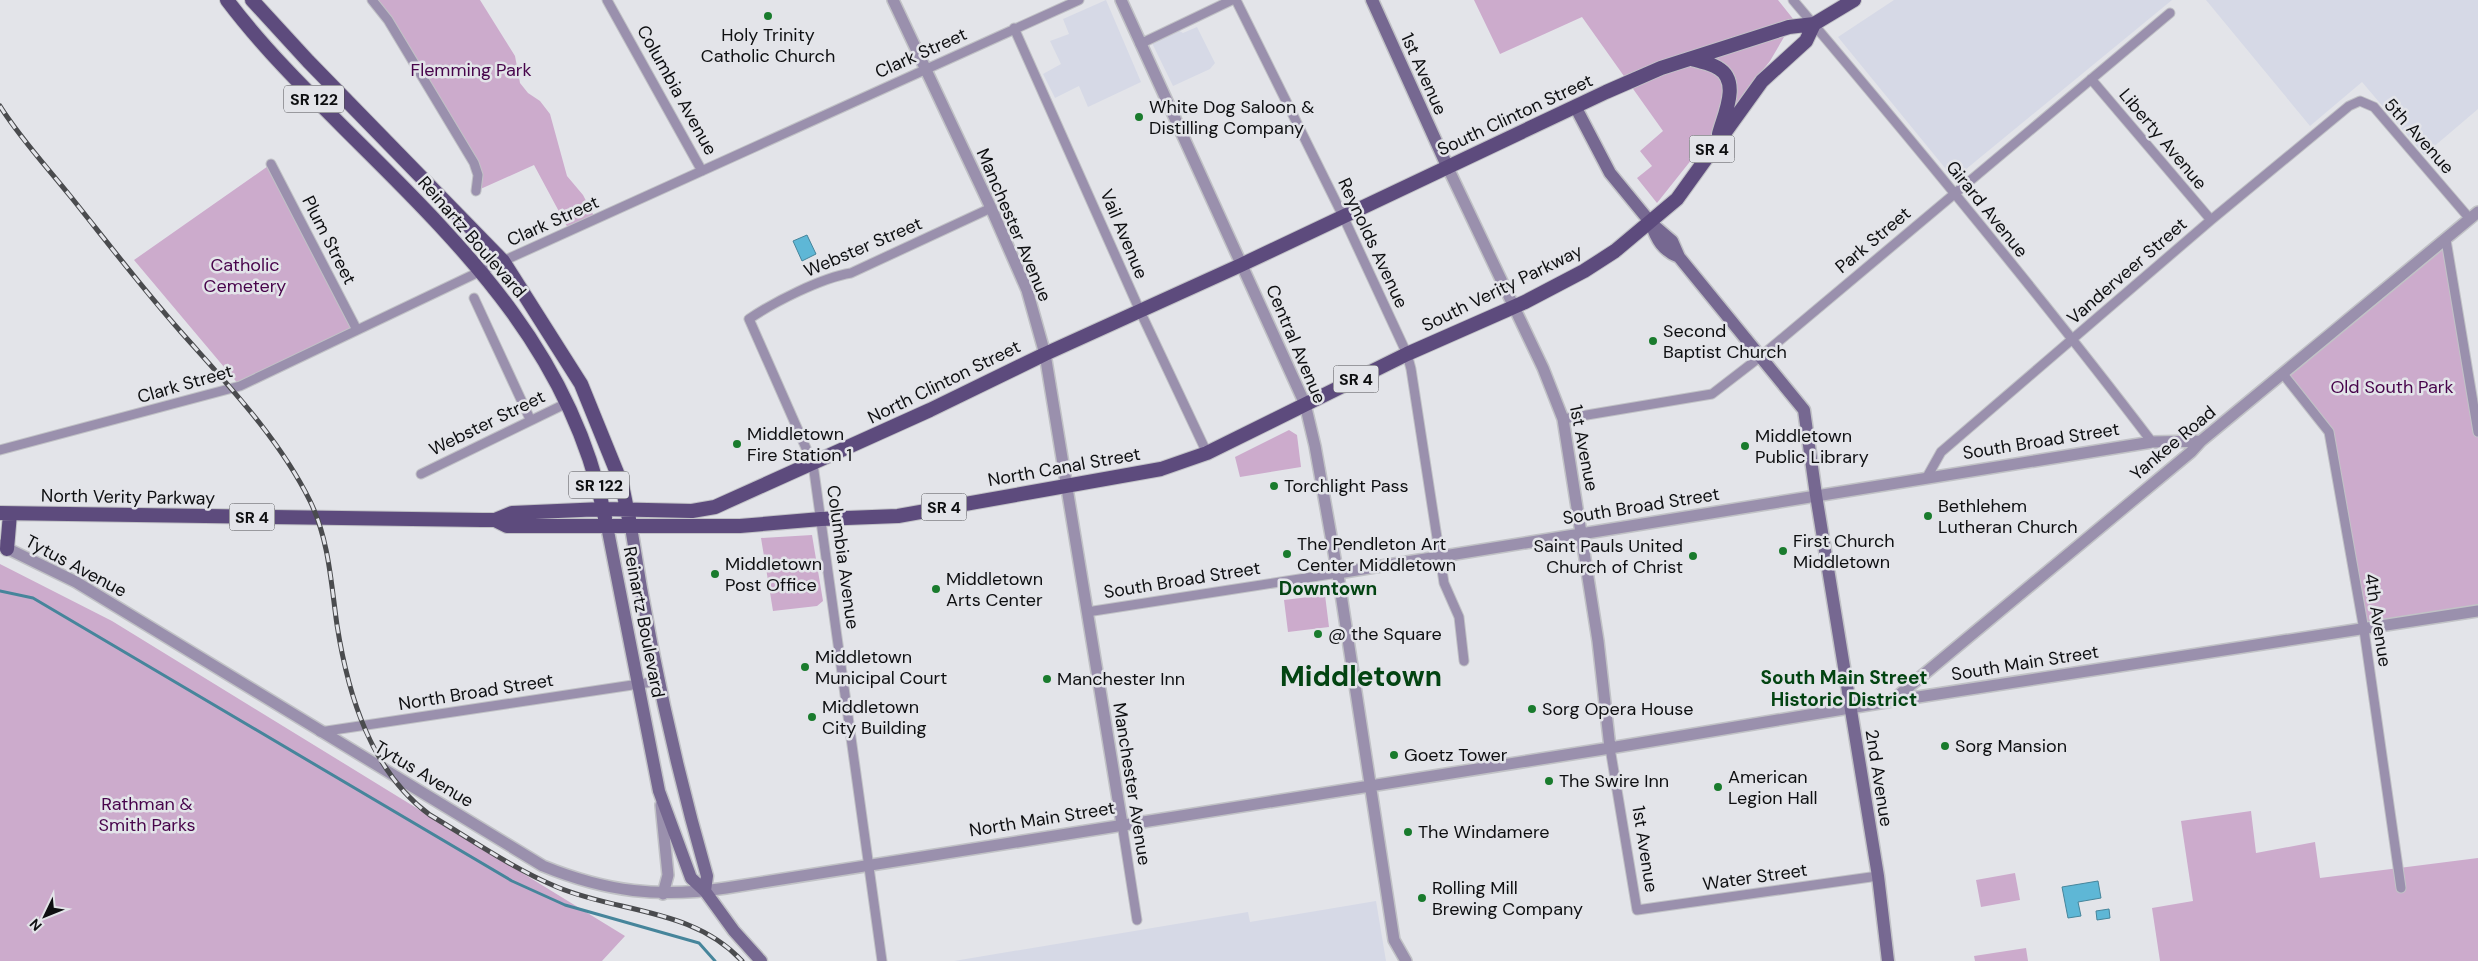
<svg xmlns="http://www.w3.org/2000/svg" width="2478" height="961" viewBox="0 0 2478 961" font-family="'DM Sans',sans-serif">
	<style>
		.built { fill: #d6d9e6 }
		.green { fill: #ccabcc }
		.water { fill: #5eb7d6; stroke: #46859b }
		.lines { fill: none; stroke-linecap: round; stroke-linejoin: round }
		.stream { stroke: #46859b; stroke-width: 3 }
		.minor-casing { stroke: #c1c2c6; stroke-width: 11 }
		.tertiary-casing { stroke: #c1c2c6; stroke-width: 14 }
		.secondary-casing { stroke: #c1c2c6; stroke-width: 15 }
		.primary-casing { stroke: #c1c2c6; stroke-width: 16 }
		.minor { stroke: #9a90ad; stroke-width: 9 }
		.tertiary { stroke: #9a90ad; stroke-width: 11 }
		.secondary { stroke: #766891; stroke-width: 12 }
		.primary { stroke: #5d4b7d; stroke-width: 14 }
		.rail-casing { stroke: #4a4b4e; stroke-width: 5 }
		.rail { stroke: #e3e4e9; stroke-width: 3; stroke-dasharray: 9; stroke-linecap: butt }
		.poi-dot { fill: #197b2d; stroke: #e3e4e9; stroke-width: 2 }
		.labels { text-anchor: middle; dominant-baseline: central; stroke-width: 5; stroke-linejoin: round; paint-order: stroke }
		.shield { fill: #e3e4e9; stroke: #4e4f52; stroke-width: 1 }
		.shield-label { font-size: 16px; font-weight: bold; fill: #0e0f11 }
		.poi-label { font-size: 18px; fill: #0e0f11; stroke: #e3e4e9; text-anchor: start }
		.street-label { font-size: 18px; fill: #0e0f11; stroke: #e3e4e9 }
		.park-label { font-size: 18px; fill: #47044b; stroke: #e3e4e9 }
		.neighbourhood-label { font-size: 19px; font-weight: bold; fill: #034412; stroke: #e3e4e9 }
		.town-label { font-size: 28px; font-weight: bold; fill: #034412; stroke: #e3e4e9 }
	</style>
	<rect width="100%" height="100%" fill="#e3e4e9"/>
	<path class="built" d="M 1106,0 L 1141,82 L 1088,107 L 1079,86 L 1055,98 L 1043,74 L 1061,64 L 1050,41 L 1069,34 L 1063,19 Z
		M 1894,0 L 2172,0 L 1954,179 L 1838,37 Z
		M 2206,0 L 2478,0 L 2478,109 L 2424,155 L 2362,82 L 2310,126 Z
		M 1197,27 L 1215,63 L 1210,69 L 1173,86 L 1152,43 L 1178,30 L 1183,33 Z
		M 1376,901 L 1386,961 L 954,961 L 1248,912 L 1250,922 Z"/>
	<path class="green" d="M 372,0 L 480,0 L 515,56 L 520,83 L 528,93 L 540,101 L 550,114 L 567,176 L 583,195 L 596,220 L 570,232 L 534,165 L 476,191 L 478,175 Z
		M 1474,0 L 1778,0 L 1794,20 L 1770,61 L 1657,203 L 1637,178 L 1652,166 L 1640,151 L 1663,131 L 1582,17 L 1500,54 Z
		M 271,164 L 357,330 L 240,386 L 134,260 Z
		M 2446,240 L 2478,432 L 2478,611 L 2364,630 L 2329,432 L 2283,374 Z
		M 1289,430 L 1297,435 L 1301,467 L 1240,477 L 1235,457 Z
		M 812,535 L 823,601 L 817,606 L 773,611 L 761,538 Z
		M 0,564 L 112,621 L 625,936 L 602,961 L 0,961 Z
		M 1325,595 L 1329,627 L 1288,632 L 1284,600 Z
		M 2251,811 L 2256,853 L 2315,842 L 2320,878 L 2478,858 L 2478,961 L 2160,961 L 2152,908 L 2193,901 L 2181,821 Z
		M 2015,873 L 2020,900 L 1981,907 L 1976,880 Z
		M 2026,948 L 2028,961 L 1975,961 L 1974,956 Z"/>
	<path class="water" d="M 807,235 L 816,254 L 802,261 L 793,241 Z
		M 2098,881 L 2101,898 L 2078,902 L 2081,916 L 2068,918 L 2062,887 Z
		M 2109,909 L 2110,918 L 2097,920 L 2096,911 Z"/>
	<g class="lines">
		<path class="stream" d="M 0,591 L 33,598 L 512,881 L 565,905 L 699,943 L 715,961"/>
		<g class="minor-casing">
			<path id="minor" d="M 372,0 L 388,20 L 474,163 L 478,175 L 476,191
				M 607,0 L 702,171
				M 1236,0 L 1343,216 L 1407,354 L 1411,369 L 1444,583 L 1459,617 L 1464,661
				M 1793,0 C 1916,145 2037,291 2152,442
				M 1014,28 L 1140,311 L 1207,453
				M 1140,44 L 1232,0
				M 2091,79 L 2211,220
				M 271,164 L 357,330
				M 2446,240 L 2478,432
				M 474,298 L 530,419
				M 2283,374 L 2329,432 L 2364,630 L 2401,888
				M 1563,419 L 1712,394 L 1760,357 L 2170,13
				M 0,450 L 240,386 L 481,271 L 1079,0
				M 421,474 L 567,403
				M 1927,477 L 1941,452 L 2211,220 L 2349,106 L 2360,101 L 2374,107 L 2470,219
				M 1087,612 L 1338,573
				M 320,732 L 659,681
				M 1610,748 L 1637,910 L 1878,876
				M 1122,824 L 1137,920
				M 882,961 L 813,464 L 749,319 C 774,302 821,278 851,273 L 991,208"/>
		</g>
		<g class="tertiary-casing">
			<path id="tertiary" d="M 893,0 L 991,208 L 1027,290 L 1045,354 L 1122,824
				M 1121,0 L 1305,404 L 1315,446 L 1339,581 L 1394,940 L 1406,961
				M 1448,168 L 1543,368 L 1563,419 L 1598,641 L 1610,748
				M 0,545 L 76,582 L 543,866 C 607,892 659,898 726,888 L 1610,748 L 1892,701 L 2478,611
				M 1338,573 L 2152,442 L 2201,441
				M 1893,700 L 2191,452 L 2201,441 L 2478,212
				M 661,805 L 668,875 L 663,894"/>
		</g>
		<g class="secondary-casing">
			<path id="secondary" d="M 1372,0 L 1448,168
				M 1576,108 L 1610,173 L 1651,223 L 1672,241 L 1679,257 L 1804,410 L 1816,495 L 1878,876 L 1888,961
				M 1651,223 C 1656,239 1663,251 1679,257
				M 607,526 L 659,791 L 691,878 L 705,891 L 734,931 L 761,961
				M 631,527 C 649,645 674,761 707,876 L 705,891"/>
		</g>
		<g class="primary-casing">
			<path id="primary" d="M 227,0 C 267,53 314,98 361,145 C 471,254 574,359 605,518
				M 252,0 L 308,61 L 503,261 L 581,384 L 622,485 L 629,519
				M 1692,59 C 1700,62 1711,63 1718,68 C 1741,81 1724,115 1719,134
				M 0,513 L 482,520 L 495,520 L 507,526 L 740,526 L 821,519 L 898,516 L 1161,469 L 1207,453 L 1407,354 L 1525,302 L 1584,271 L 1615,251 L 1677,199 L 1762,81 L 1806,41 L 1814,24 L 1854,0
				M 495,520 L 512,513 L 603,509 L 692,511 L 715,507 L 930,410 L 1045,354 L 1241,265 L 1606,92 L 1661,68 L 1789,27 L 1814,24
				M 7,549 L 10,514"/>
		</g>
		<use href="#minor" class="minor"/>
		<use href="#tertiary" class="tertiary"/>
		<use href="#secondary" class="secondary"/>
		<use href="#primary" class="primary"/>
		<g class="rail-casing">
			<path id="rail" d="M 0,106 C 20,138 47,167 71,197 C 107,242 143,289 181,332 C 227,384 279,438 310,501 C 329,540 331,583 337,625 C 348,695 371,772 430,815 C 472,840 512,868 557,887 C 619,913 693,908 742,961"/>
		</g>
		<use href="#rail" class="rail"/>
	</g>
	<g class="poi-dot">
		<circle cx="768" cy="16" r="5"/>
		<circle cx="1139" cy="117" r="5"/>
		<circle cx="1653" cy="341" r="5"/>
		<circle cx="737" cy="444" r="5"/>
		<circle cx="1745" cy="446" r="5"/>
		<circle cx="1274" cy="486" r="5"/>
		<circle cx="1928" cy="516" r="5"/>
		<circle cx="1783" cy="551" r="5"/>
		<circle cx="1287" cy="554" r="5"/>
		<circle cx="1693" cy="556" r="5"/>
		<circle cx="715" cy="574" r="5"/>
		<circle cx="936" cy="589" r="5"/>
		<circle cx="1318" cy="634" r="5"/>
		<circle cx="805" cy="667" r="5"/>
		<circle cx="1047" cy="679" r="5"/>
		<circle cx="1532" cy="709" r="5"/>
		<circle cx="812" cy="717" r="5"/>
		<circle cx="1945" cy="746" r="5"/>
		<circle cx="1394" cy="755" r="5"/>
		<circle cx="1549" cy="781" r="5"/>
		<circle cx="1718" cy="787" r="5"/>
		<circle cx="1408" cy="832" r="5"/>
		<circle cx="1422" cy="898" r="5"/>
	</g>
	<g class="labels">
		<g class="shield">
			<rect x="284" y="85.5" width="60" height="27" rx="4"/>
			<rect x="1689.5" y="135.5" width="45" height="27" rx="4"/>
			<rect x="1333.5" y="365.5" width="45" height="27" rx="4"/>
			<rect x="569" y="471.5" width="60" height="27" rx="4"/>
			<rect x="921.5" y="493.5" width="45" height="27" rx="4"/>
			<rect x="229.5" y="503.5" width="45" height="27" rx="4"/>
		</g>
		<g class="shield-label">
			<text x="314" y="99">SR 122</text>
			<text x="1712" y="149">SR 4</text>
			<text x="1356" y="379">SR 4</text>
			<text x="599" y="485">SR 122</text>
			<text x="944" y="507">SR 4</text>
			<text x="252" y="517">SR 4</text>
		</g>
		<g class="poi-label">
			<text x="768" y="35" text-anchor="middle">Holy Trinity<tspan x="768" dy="21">Catholic Church</tspan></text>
			<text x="1149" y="107">White Dog Saloon &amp;<tspan x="1149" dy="21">Distilling Company</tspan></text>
			<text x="1663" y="331">Second<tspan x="1663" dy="21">Baptist Church</tspan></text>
			<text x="747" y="434">Middletown<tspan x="747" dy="21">Fire Station 1</tspan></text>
			<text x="1755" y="436">Middletown<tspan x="1755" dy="21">Public Library</tspan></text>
			<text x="1284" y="486">Torchlight Pass</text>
			<text x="1938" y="506">Bethlehem<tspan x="1938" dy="21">Lutheran Church</tspan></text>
			<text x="1793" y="541">First Church<tspan x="1793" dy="21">Middletown</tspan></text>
			<text x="1297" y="544">The Pendleton Art<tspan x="1297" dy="21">Center Middletown</tspan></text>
			<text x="1683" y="546" text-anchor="end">Saint Pauls United<tspan x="1683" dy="21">Church of Christ</tspan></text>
			<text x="725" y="564">Middletown<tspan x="725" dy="21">Post Office</tspan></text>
			<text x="946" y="579">Middletown<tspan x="946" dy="21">Arts Center</tspan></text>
			<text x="1328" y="634">@ the Square</text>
			<text x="815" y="657">Middletown<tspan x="815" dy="21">Municipal Court</tspan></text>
			<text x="1057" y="679">Manchester Inn</text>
			<text x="822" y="707">Middletown<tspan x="822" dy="21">City Building</tspan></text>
			<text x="1542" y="709">Sorg Opera House</text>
			<text x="1955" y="746">Sorg Mansion</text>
			<text x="1404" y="755">Goetz Tower</text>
			<text x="1728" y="777">American<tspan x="1728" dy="21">Legion Hall</tspan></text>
			<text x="1559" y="781">The Swire Inn</text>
			<text x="1418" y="832">The Windamere</text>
			<text x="1432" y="888">Rolling Mill<tspan x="1432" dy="21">Brewing Company</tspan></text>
		</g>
		<g class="street-label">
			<text transform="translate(921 53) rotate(-24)">Clark Street</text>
			<text transform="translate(1424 74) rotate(66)">1st Avenue</text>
			<text transform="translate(677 90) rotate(61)">Columbia Avenue</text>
			<text transform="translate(1515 115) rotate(-25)">South Clinton Street</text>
			<text transform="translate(2419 136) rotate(48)">5th Avenue</text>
			<text transform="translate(2163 139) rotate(50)">Liberty Avenue</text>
			<text transform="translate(1987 209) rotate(51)">Girard Avenue</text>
			<text transform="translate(553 221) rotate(-24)">Clark Street</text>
			<text transform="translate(1014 225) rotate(67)">Manchester Avenue</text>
			<text transform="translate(1124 234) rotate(67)">Vail Avenue</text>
			<text transform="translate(472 237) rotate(49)">Reinartz Boulevard</text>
			<text transform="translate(329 240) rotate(63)">Plum Street</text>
			<text transform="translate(1873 240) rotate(-40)">Park Street</text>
			<text transform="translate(1373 243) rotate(65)">Reynolds Avenue</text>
			<text transform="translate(863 247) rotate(-23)">Webster Street</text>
			<text transform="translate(2127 271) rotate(-41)">Vanderveer Street</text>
			<text transform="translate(1502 288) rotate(-26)">South Verity Parkway</text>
			<text transform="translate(1296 344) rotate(67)">Central Avenue</text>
			<text transform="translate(944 382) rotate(-26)">North Clinton Street</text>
			<text transform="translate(185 384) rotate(-16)">Clark Street</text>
			<text transform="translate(487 423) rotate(-26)">Webster Street</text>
			<text transform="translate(2041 441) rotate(-9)">South Broad Street</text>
			<text transform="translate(2173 443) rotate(-40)">Yankee Road</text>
			<text transform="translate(1584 448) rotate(79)">1st Avenue</text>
			<text transform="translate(1064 467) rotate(-10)">North Canal Street</text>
			<text transform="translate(128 497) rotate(1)">North Verity Parkway</text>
			<text transform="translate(1641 506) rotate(-9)">South Broad Street</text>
			<text transform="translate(843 557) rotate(82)">Columbia Avenue</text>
			<text transform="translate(76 566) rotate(28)">Tytus Avenue</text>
			<text transform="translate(1182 580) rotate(-9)">South Broad Street</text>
			<text transform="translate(2378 620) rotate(81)">4th Avenue</text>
			<text transform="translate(644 622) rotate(79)">Reinartz Boulevard</text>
			<text transform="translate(2025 663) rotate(-9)">South Main Street</text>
			<text transform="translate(476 692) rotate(-9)">North Broad Street</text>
			<text transform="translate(424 774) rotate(31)">Tytus Avenue</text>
			<text transform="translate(1879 778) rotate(81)">2nd Avenue</text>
			<text transform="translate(1132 784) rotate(81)">Manchester Avenue</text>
			<text transform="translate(1042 819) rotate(-9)">North Main Street</text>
			<text transform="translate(1645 849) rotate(81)">1st Avenue</text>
			<text transform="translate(1755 877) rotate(-8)">Water Street</text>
		</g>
		<g class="park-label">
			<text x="471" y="70">Flemming Park</text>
			<text x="245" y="265">Catholic<tspan x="245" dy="21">Cemetery</tspan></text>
			<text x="2392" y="387">Old South Park</text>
			<text x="147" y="804">Rathman &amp;<tspan x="147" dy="21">Smith Parks</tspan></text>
		</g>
		<g class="neighbourhood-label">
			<text x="1328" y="588">Downtown</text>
			<text x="1844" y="677">South Main Street<tspan x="1844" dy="22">Historic District</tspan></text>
		</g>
		<g class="town-label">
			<text x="1361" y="676">Middletown</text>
		</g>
	</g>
	<g transform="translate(45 916) rotate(227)" stroke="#e3e4e9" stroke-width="4" paint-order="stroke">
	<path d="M0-4L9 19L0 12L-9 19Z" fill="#0e0f11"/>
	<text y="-8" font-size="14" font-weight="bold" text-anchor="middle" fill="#0e0f11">N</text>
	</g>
</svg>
